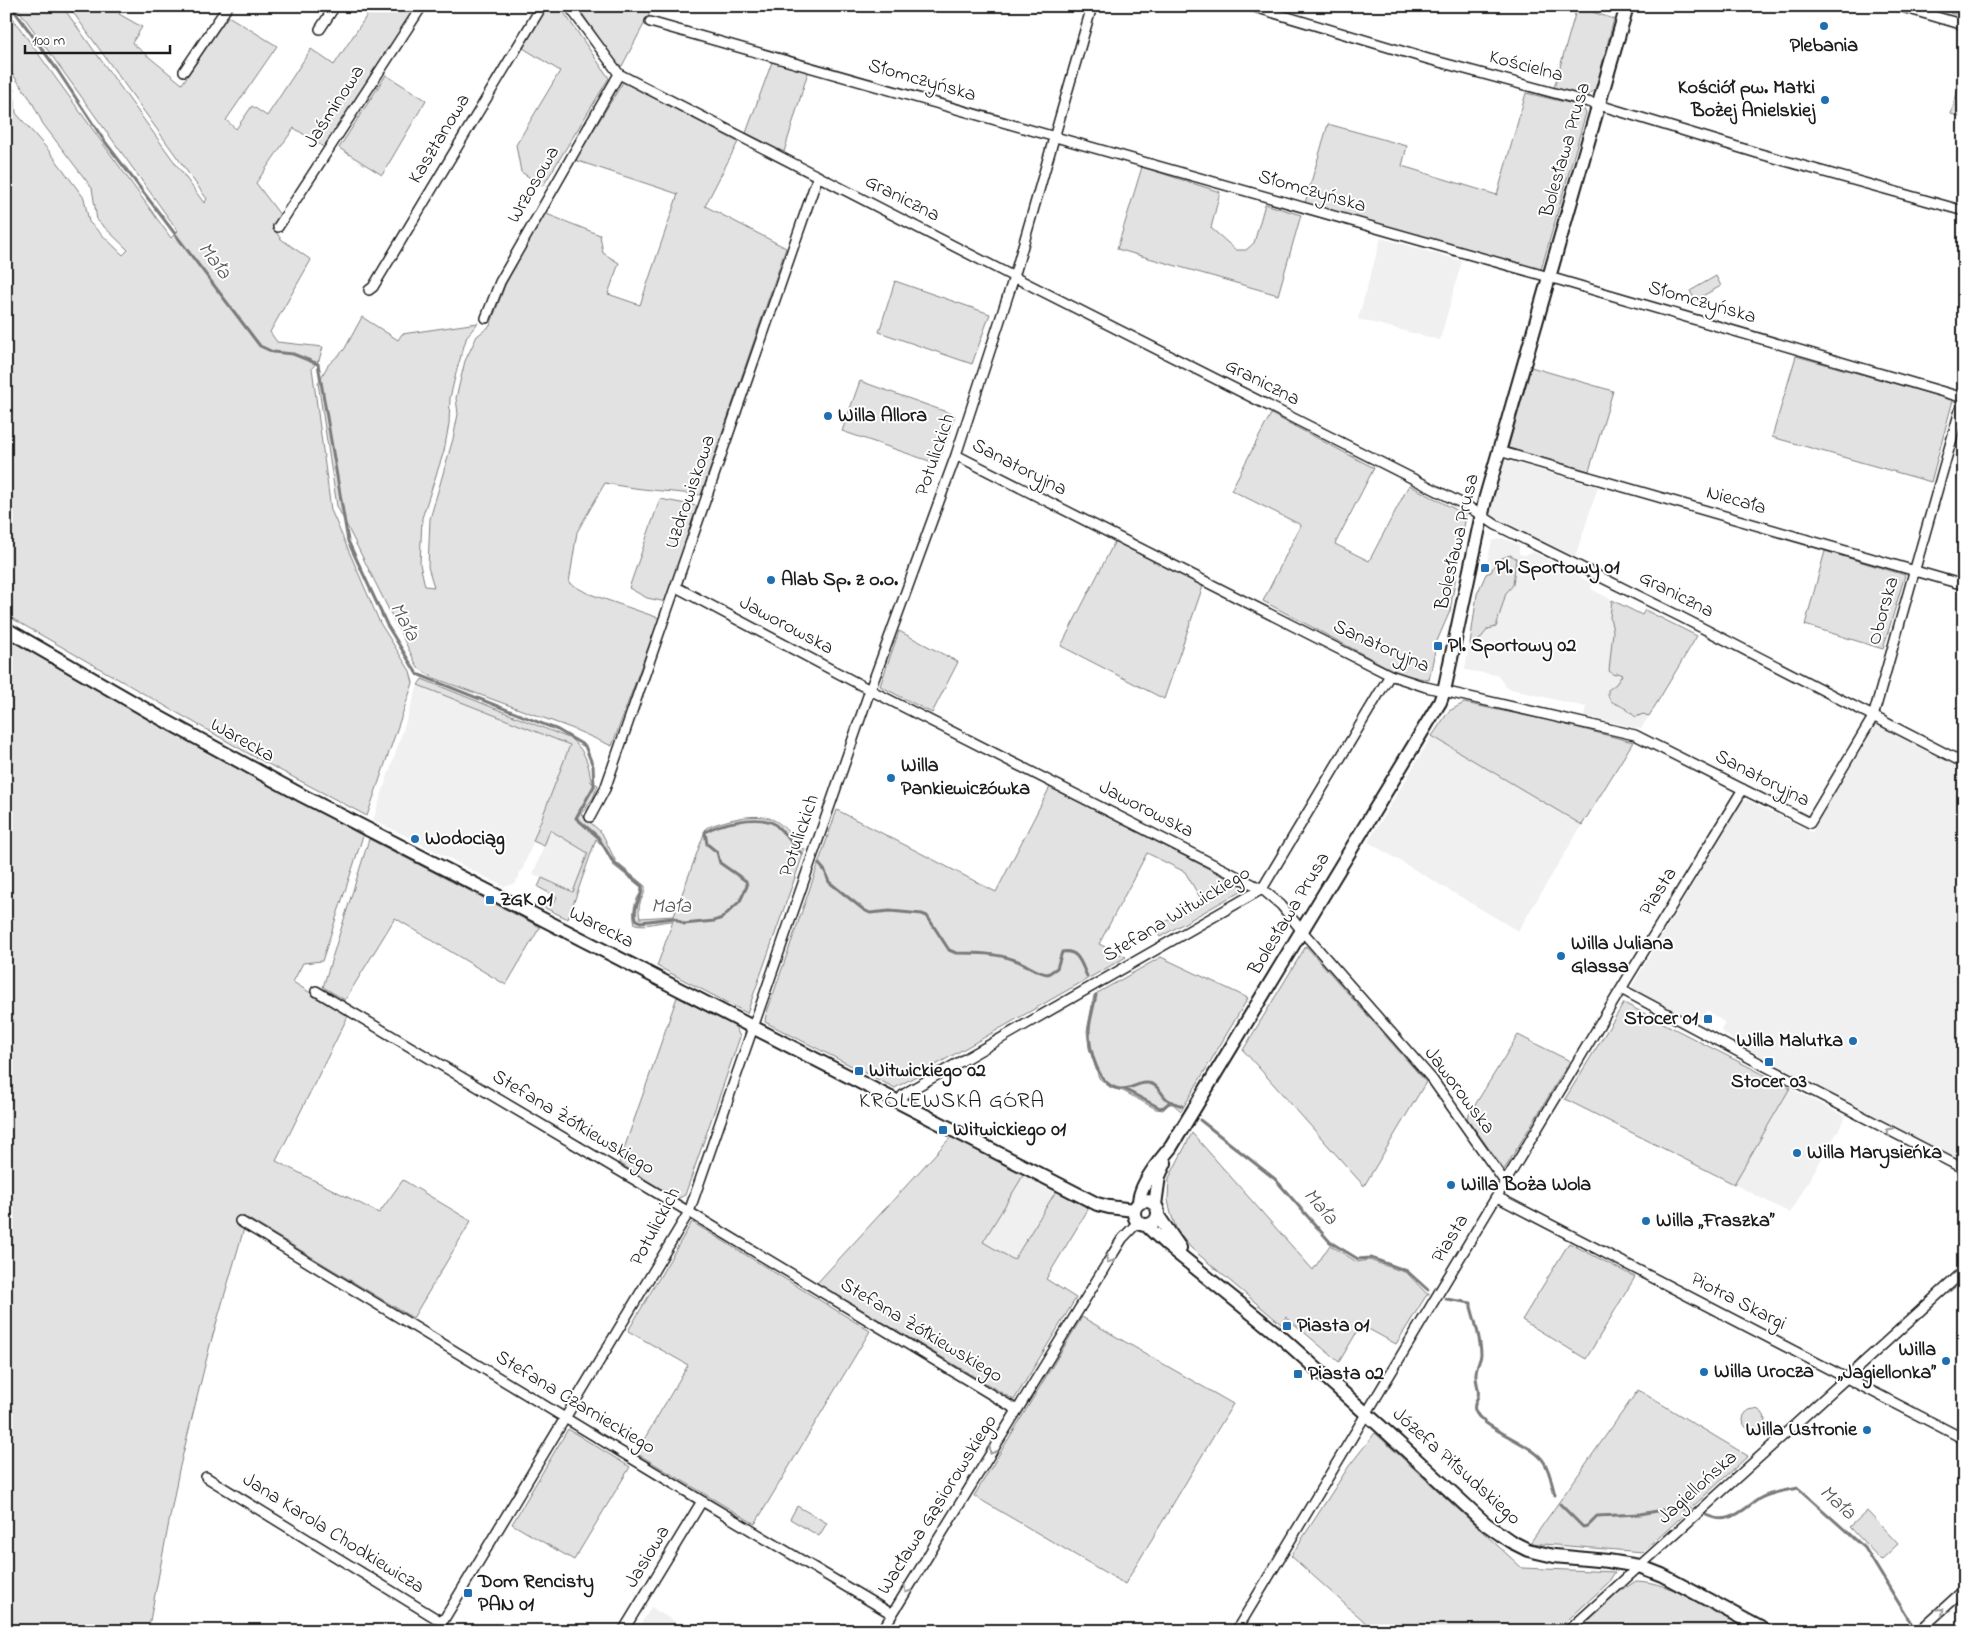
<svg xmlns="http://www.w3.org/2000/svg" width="1970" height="1637" viewBox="0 0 1970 1637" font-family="'Indie Flower',sans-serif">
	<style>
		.built { fill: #f0f0f0 }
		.green { fill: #e2e2e2; stroke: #7f7f7f }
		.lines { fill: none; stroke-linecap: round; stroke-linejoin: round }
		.stream { stroke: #7a7a7a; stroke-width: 3 }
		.street-casing { stroke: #1c1c1c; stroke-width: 12 }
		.secondary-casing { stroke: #1c1c1c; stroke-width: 16 }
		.street { stroke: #fff; stroke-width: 9 }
		.secondary { stroke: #fff; stroke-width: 12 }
		.oneway { stroke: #999 }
		.poi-dot { fill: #1f6fb2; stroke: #fff; stroke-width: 2 }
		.labels { text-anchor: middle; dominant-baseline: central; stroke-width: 4; stroke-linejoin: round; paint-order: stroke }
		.poi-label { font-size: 20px; font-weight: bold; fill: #1c1c1c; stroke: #fff; text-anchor: start }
		.street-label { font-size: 20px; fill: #1c1c1c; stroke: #fff }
		.water-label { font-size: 21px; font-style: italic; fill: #5a5a5a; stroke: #fff }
		.quarter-label { font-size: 22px; letter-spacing: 1px; fill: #1c1c1c; stroke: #fff }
	</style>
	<rect width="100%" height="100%" fill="#fff"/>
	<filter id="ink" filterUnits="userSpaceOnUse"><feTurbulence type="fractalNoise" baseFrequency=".02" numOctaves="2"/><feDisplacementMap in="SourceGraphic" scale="10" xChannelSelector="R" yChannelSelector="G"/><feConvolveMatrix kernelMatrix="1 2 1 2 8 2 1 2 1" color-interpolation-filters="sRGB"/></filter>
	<g filter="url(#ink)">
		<path class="built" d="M 1381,238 L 1462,261 L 1440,340 L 1358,319 Z
			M 1505,460 L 1598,487 L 1575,557 L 1489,514 Z
			M 1503,538 L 1519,545 L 1519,554 L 1525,555 L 1533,552 L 1593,584 L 1591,589 L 1612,600 L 1642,615 L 1645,610 L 1697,636 L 1641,729 L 1584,716 L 1586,707 L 1507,688 L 1497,675 L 1465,670 L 1477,594 L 1486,574 L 1489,563 L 1487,562 L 1492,541 Z
			M 418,685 L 570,745 L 522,871 L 519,872 L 519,878 L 516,880 L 517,883 L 504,887 L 500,885 L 499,882 L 497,883 L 419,843 L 420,838 L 412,834 L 410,838 L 373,820 Z
			M 1879,726 L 1964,769 L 1964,1162 L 1736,1043 L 1721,1030 L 1725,1023 L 1707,1010 L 1701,1020 L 1680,1014 L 1634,990 L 1632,986 L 1743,801 L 1747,800 L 1812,832 L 1875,727 Z
			M 1432,736 L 1582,825 L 1518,931 L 1368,842 Z
			M 550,830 L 588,853 L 574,893 L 533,874 Z
			M 1790,1088 L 1846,1117 L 1790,1213 L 1734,1184 Z
			M 1024,1174 L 1056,1191 L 1014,1260 L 983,1242 Z
			M 651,1607 L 690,1631 L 637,1631 Z"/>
		<path class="green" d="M 16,6 L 62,6 L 204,203 L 207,199 L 72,11 L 74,6 L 111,6 L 121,11 L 119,14 L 142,27 L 132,43 L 182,84 L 228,16 L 277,46 L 226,120 L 236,129 L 252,106 L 267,116 L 311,49 L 334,65 L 373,6 L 418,6 L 325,148 L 294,128 L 256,183 L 281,216 L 273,228 L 281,239 L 311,260 L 270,332 L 277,342 L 323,347 L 319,360 L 312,368 L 331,510 L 380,623 L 410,671 L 413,683 L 367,816 L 251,755 L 6,615 L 6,77 L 14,90 L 16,113 L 50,152 L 84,198 L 89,222 L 123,255 L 128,250 L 97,220 L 92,188 L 43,124 L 31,100 L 6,65 L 6,9 L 171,238 L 178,231 Z
			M 548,6 L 558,6 L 565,14 L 609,78 L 543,186 L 521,172 L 516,145 L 560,71 L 523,48 Z
			M 577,6 L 648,6 L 652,9 L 622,66 L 617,64 Z
			M 1953,6 L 1964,6 L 1964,17 L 1950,13 Z
			M 1577,7 L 1614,19 L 1596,88 L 1588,96 L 1554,88 Z
			M 772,62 L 808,72 L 784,152 L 746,133 Z
			M 1964,70 L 1964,118 L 1951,114 Z
			M 386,75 L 426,100 L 382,175 L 339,148 Z
			M 623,82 L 738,142 L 705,206 L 786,248 L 701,495 C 669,491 637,490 605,483 L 577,532 L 569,583 L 587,593 L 659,618 L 612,746 L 571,728 L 434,678 L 418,668 L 337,506 L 318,383 L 328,365 L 344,350 L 362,317 L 398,340 L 402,334 L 478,323 L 467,336 L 457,369 L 450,398 L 449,424 L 444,451 L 422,518 L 420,564 L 425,586 L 434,587 L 428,567 L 430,519 L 453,439 L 458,414 L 456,398 L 465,361 L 477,336 L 490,326 L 505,285 L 544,213 L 600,235 L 603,253 L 619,263 L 608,294 L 640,305 L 678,194 L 575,160 Z
			M 1526,93 L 1582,106 L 1586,113 L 1541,270 L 1305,203 L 1328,124 L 1407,146 L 1402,166 L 1497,195 Z
			M 1142,167 L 1220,192 L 1211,228 L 1236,250 L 1246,250 L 1254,243 L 1265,204 L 1301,215 L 1278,295 L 1117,249 Z
			M 1716,276 L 1721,286 L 1695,300 L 1690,291 Z
			M 895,281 L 990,314 L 972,364 L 879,332 Z
			M 1796,356 L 1953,400 L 1931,482 L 1772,437 Z
			M 1531,367 L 1613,391 L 1589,471 L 1508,448 Z
			M 860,381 L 955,415 L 938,464 L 842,431 Z
			M 1271,414 L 1374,468 L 1335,544 L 1369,561 L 1409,485 L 1466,515 L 1450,611 L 1437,641 L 1429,680 L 1400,674 L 1263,601 L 1301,525 L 1231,490 Z
			M 660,499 L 697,506 L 666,602 L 647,598 L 629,588 Z
			M 1115,541 L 1203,586 L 1164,699 L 1061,646 Z
			M 1825,551 L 1905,575 L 1883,649 L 1805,625 Z
			M 1510,555 L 1516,558 L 1513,585 L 1506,593 L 1496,627 L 1488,629 L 1475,645 L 1470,644 L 1477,594 L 1486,574 L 1491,572 L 1497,560 Z
			M 1612,600 L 1642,615 L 1645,610 L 1697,636 L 1649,716 L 1643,714 L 1636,717 C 1632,715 1630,711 1626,709 C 1617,702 1607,705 1608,690 L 1616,684 L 1622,675 L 1617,673 L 1614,675 L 1609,671 L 1613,631 L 1610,617 Z
			M 899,631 L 958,662 L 932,713 L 880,686 Z
			M 6,637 L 363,836 L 322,961 L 303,963 L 293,982 L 348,1016 L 276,1161 L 379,1213 L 403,1180 L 471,1221 L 413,1318 L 247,1218 L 210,1345 L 179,1470 L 148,1631 L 6,1631 Z
			M 422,679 L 571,739 C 585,751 589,763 591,782 L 598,785 L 593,798 L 581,814 L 602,833 L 616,862 L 645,886 C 646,899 636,899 640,918 L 674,916 L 706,828 C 722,821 757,811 774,820 C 784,825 794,839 801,848 L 805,849 L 747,1013 L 657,966 L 673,921 C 660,921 647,927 635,924 C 632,912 634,902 641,892 L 641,887 L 613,865 L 604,848 L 596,839 L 568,919 L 543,907 L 547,900 L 554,903 L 557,897 L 538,887 L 542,878 L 573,892 L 588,853 L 550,830 L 544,846 L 533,841 L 570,745 L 418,685 Z
			M 1464,703 L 1552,721 L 1633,742 L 1582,825 L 1432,736 L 1449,711 Z
			M 1050,787 L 1246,888 L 1160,937 L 1154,928 L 1202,901 L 1185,872 L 1147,853 L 1099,944 L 1126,957 L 895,1088 L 765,1022 L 766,1015 L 837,810 L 996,892 Z
			M 369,839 L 540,927 L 506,985 L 395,918 L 345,1000 L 323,987 Z
			M 1306,946 L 1426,1082 L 1364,1186 L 1243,1050 Z
			M 1161,957 L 1248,998 L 1181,1111 L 1173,1104 L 1169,1104 L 1163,1110 L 1156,1109 L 1123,1091 L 1111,1088 L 1099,1078 L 1089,1048 L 1087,1031 L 1094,995 Z
			M 677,997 L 735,1026 L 740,1037 L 685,1195 L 677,1199 L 619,1163 Z
			M 1624,1003 L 1790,1088 L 1734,1184 L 1565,1099 Z
			M 1518,1035 L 1570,1061 L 1504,1170 L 1467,1118 Z
			M 1192,1133 L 1313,1270 L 1330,1245 L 1357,1262 L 1369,1260 L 1407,1273 L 1427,1294 L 1430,1294 L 1426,1296 L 1396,1344 L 1361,1325 L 1339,1362 L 1286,1317 L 1281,1324 L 1191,1248 L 1177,1231 L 1171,1214 L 1168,1200 L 1169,1178 Z
			M 951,1137 L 1024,1174 L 983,1242 L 1014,1260 L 1056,1191 L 1089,1208 L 1046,1279 L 1076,1298 L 1014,1400 L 817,1283 Z
			M 692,1222 L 870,1331 L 755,1524 L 636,1453 L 688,1365 L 628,1331 Z
			M 1569,1243 L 1635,1277 L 1586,1359 L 1522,1320 Z
			M 1082,1317 L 1233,1404 L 1125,1584 L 974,1496 Z
			M 1638,1390 L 1748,1456 L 1643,1552 L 1530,1543 Z
			M1743 1420a11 11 0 1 1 22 0a11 11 0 1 1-22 0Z
			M 568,1429 L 630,1467 L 574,1560 L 512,1524 Z
			M 1375,1433 L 1522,1568 L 1615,1572 L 1608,1583 L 1556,1631 L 1375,1631 L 1291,1556 L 1349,1466 Z
			M 797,1506 L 827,1523 L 819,1536 L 790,1519 Z
			M 1867,1511 L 1898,1544 L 1881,1560 L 1850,1527 Z
			M 1636,1581 C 1673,1582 1718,1613 1751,1631 L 1577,1631 L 1619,1592 Z"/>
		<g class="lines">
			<path class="stream" d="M 11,6 L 58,71 L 103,139 L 260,346 L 273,352 L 293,354 L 318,364 L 348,541 L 387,625 L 417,674 L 558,730 L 585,746 L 593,766 L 594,786 L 576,818 L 598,837 L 614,863 L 642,886 C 644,897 632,904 636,919 L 640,922 L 674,918 L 684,924 L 714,921 L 722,918 L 740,901 L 747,886 L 746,881 L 720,863 L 717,852 L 707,844 L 705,832 C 720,823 757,815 773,823 C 782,829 794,846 802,854
				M 819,864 L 825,871 L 829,882 L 864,910 L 870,913 L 890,911 L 922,914 L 927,916 L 949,950 L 956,953 C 977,953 996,953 1015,960 C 1027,964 1036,973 1048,974 L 1057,968 L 1062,952 C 1079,949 1081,964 1087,976
				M 1096,995 C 1094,1006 1090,1018 1089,1030 C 1089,1049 1098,1089 1122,1089 C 1133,1089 1141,1080 1152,1084 C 1159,1086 1162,1096 1168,1100 C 1172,1103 1178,1104 1182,1106
				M 1124,1089 L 1160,1108 L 1164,1107 L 1170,1102
				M 1200,1120 L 1275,1179 L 1330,1242 L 1358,1259 L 1371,1258 L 1407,1271 L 1428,1290
				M 1446,1299 L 1471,1303 L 1471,1307 C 1475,1322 1481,1339 1481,1355 C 1480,1362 1476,1367 1476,1374 C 1475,1381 1480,1390 1478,1396 C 1477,1401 1473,1404 1475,1410 C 1480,1428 1532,1443 1544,1462 C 1550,1471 1552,1485 1555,1495
				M 1560,1504 L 1583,1527 L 1587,1526 L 1597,1516 L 1640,1514 L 1675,1508 L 1688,1509
				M 1706,1515 C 1730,1526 1740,1511 1759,1499 C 1770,1492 1785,1491 1798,1488 L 1865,1548 L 1911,1623"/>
			<g class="street-casing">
				<path id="street" d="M 569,6 L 619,74 L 1014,277 L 1467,506 L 1496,525 L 1681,617 L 1964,763
					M 1251,6 L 1428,59 L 1599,105 L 1757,153 L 1964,211
					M 1899,6 L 1964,25
					M 650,22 L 1549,277 L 1964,398
					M 320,29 L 335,6
					M 184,71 L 228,6
					M 278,227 L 422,6
					M 369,290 L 373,287 L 542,6
					M 486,318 L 500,282 L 619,74
					M 1499,451 L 1964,585
					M 956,455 L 1390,675 L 1426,687 L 1635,735 L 1810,823 L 1873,717 L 1964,396
					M 676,587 L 870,690 L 1262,889 L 1281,905 L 1302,931 L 1432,1079 L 1502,1178 L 1506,1181
					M 590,817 L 605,789 L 818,176
					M 1621,989 L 1765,1066 L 1964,1169
					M 316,991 L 689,1212 L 1017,1410
					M 899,1102 L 903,1095 L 909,1091 L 1262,889 L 1390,675
					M 1497,1197 L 1964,1439
					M 240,1221 L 702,1501 L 892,1614
					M 206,1477 L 442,1622
					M 437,1631 L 689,1212 L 870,690 L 956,455 L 1014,277 L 1092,6
					M 623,1631 L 702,1501
					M 882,1631 L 1122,1239 L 1138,1222
					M 1236,1631 L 1627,979 L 1743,789
					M 1568,1631 L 1964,1271
					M 1919,1631 L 1964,1590"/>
			</g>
			<g class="secondary-casing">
				<path id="secondary" d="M 6,629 L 155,715 L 303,796 L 1097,1204 L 1109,1207 L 1134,1210
					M1134 1213a12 12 0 1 1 24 0a12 12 0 1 1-24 0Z
					M 1139,1203 C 1139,1185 1160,1160 1171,1147 L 1440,702 L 1444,691 L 1485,500 L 1627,6
					M 1155,1205 L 1159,1176 L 1165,1163
					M 1158,1216 L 1180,1248
					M 1146,1225 L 1166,1244 L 1281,1337 L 1380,1426 L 1486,1524 L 1510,1541 L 1528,1550 L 1554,1556 L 1608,1561 L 1639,1566 L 1662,1575 L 1766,1631"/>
			</g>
			<use href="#street" class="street"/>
			<use href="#secondary" class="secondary"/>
		</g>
		<defs><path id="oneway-chevron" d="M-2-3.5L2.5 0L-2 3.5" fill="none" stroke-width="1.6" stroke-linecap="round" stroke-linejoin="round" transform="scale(1.25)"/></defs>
		<g class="oneway">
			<use href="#oneway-chevron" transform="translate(1889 1131) rotate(-153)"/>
			<use href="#oneway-chevron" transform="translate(1109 1260) rotate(121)"/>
			<use href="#oneway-chevron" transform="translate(992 1451) rotate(122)"/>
			<use href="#oneway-chevron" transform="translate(907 1590) rotate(122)"/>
			<use href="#oneway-chevron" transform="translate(1941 1611) rotate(-42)"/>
		</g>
	</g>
	<g class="poi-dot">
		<circle cx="1824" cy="26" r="5"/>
		<circle cx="1825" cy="100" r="5"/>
		<circle cx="828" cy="416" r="5"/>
		<rect x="1480" y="563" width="10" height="10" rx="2.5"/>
		<circle cx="771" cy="580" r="5"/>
		<rect x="1433" y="641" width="10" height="10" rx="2.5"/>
		<circle cx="891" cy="778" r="5"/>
		<circle cx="415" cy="839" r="5"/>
		<rect x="485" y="895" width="10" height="10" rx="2.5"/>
		<circle cx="1561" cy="956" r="5"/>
		<rect x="1703" y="1014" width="10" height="10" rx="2.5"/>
		<circle cx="1853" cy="1041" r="5"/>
		<rect x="1764" y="1057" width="10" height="10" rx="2.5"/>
		<rect x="854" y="1066" width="10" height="10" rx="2.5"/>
		<rect x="938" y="1125" width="10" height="10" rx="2.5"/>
		<circle cx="1797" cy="1153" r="5"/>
		<circle cx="1451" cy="1185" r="5"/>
		<circle cx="1646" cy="1221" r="5"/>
		<rect x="1282" y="1321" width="10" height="10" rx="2.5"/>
		<circle cx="1946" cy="1361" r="5"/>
		<circle cx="1704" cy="1372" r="5"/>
		<rect x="1293" y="1369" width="10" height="10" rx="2.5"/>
		<circle cx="1867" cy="1430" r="5"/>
		<rect x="463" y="1588" width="10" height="10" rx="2.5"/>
	</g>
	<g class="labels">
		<g class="poi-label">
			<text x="1824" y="46" text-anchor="middle">Plebania</text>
			<text x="1815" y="88" text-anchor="end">Kościół pw. Matki<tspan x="1815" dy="23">Bożej Anielskiej</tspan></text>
			<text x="838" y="416">Willa Allora</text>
			<text x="1495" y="568">Pl. Sportowy 01</text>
			<text x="781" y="580">Alab Sp. z o.o.</text>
			<text x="1448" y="646">Pl. Sportowy 02</text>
			<text x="901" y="766">Willa<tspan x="901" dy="23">Pankiewiczówka</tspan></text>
			<text x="425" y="839">Wodociąg</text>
			<text x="500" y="900">ZGK 01</text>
			<text x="1571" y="944">Willa Juliana<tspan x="1571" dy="23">Glassa</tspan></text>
			<text x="1698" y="1019" text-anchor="end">Stocer 01</text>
			<text x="1843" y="1041" text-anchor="end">Willa Malutka</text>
			<text x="869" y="1071">Witwickiego 02</text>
			<text x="1769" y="1082" text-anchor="middle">Stocer 03</text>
			<text x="953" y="1130">Witwickiego 01</text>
			<text x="1807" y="1153">Willa Marysieńka</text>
			<text x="1461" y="1185">Willa Boża Wola</text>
			<text x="1656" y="1221">Willa „Fraszka”</text>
			<text x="1297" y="1326">Piasta 01</text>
			<text x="1936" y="1350" text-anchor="end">Willa<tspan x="1936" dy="23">„Jagiellonka”</tspan></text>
			<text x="1714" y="1372">Willa Urocza</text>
			<text x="1308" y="1374">Piasta 02</text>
			<text x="1857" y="1430" text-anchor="end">Willa Ustronie</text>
			<text x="478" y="1582">Dom Rencisty<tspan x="478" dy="23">PAN 01</tspan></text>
		</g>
		<g class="street-label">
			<text transform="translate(1526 67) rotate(15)">Kościelna</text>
			<text transform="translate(922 81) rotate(16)">Słomczyńska</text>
			<text transform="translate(335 107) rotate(-57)">Jaśminowa</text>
			<text transform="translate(440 139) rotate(-59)">Kasztanowa</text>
			<text transform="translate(1566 150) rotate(-74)">Bolesława Prusa</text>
			<text transform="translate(534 185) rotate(-60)">Wrzosowa</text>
			<text transform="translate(1312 192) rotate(16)">Słomczyńska</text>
			<text transform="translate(902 199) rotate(27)">Graniczna</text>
			<text transform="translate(1702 303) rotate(16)">Słomczyńska</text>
			<text transform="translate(1262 383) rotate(27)">Graniczna</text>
			<text transform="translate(936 455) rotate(-71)">Potulickich</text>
			<text transform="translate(1019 468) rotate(27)">Sanatoryjna</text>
			<text transform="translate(691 492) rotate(-71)">Uzdrowiskowa</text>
			<text transform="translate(1736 501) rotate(16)">Niecała</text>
			<text transform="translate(1458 542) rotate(-77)">Bolesława Prusa</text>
			<text transform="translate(1676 595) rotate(27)">Graniczna</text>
			<text transform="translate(1884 611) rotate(-74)">Oborska</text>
			<text transform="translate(786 626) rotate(28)">Jaworowska</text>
			<text transform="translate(1381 647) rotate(24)">Sanatoryjna</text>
			<text transform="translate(242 741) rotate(29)">Warecka</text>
			<text transform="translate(1762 779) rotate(27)">Sanatoryjna</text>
			<text transform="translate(1146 810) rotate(27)">Jaworowska</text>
			<text transform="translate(800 836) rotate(-71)">Potulickich</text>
			<text transform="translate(1659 892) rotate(-58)">Piasta</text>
			<text transform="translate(1290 914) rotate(-59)">Bolesława Prusa</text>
			<text transform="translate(1177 915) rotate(-31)">Stefana Witwickiego</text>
			<text transform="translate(601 928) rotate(27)">Warecka</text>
			<text transform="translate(1459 1091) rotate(53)">Jaworowska</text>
			<text transform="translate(573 1123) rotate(31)">Stefana Żółkiewskiego</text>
			<text transform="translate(656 1227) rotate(-62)">Potulickich</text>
			<text transform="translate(1451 1239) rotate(-59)">Piasta</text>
			<text transform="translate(1738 1302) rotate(27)">Piotra Skargi</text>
			<text transform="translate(921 1331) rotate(31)">Stefana Żółkiewskiego</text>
			<text transform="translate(575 1403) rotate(31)">Stefana Czarnieckiego</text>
			<text transform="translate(1456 1467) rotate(42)">Józefa Piłsudskiego</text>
			<text transform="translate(1698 1488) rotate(-42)">Jagiellońska</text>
			<text transform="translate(938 1505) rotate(-58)">Wacława Gąsiorowskiego</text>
			<text transform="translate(333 1534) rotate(32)">Jana Karola Chodkiewicza</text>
			<text transform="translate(648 1557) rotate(-59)">Jasiowa</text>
		</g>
		<g class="water-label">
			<text transform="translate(214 261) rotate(53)">Mała</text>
			<text transform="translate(404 622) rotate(61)">Mała</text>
			<text x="671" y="907">Mała</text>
			<text transform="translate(1320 1207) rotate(49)">Mała</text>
			<text transform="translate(1837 1503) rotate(42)">Mała</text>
		</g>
		<g class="quarter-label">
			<text x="952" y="1102">KRÓLEWSKA GÓRA</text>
		</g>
	</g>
	<rect width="1970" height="1637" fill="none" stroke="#fff" stroke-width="25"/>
	<rect x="12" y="12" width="1945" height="1612" fill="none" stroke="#1c1c1c" stroke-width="2" filter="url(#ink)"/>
	<path d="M25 45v8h145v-8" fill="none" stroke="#1c1c1c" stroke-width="2.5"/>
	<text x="32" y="45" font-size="15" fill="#1c1c1c" stroke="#ffffff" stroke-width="4" paint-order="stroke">100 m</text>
</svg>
